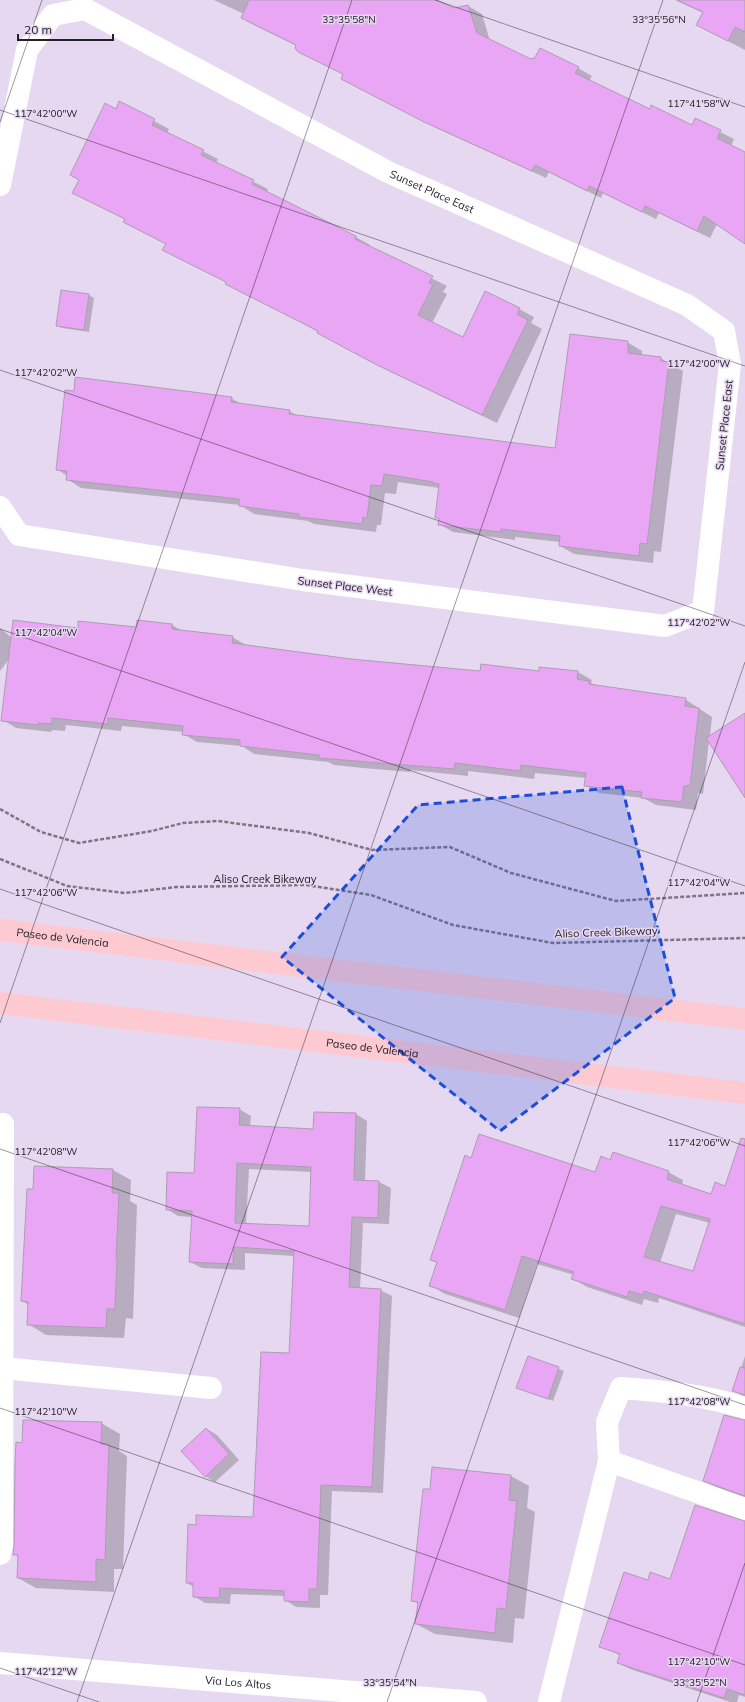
<svg xmlns="http://www.w3.org/2000/svg" width="745" height="1702" viewBox="0 0 745 1702" font-family="Mulish,sans-serif">
	<style>
		.shadow { fill: #0003; fill-rule: evenodd }
		.building { fill: #e8a6f5; stroke: #ae9db2; fill-rule: evenodd }
		.lines { fill: none; stroke-linecap: round; stroke-linejoin: round }
		.path { stroke: #7f7485; stroke-width: 2.5; stroke-dasharray: 4 2; stroke-linecap: butt }
		.minor { stroke: #fff; stroke-width: 22 }
		.major { stroke: #fdcad2; stroke-width: 22 }
		.marked { fill: #1d4ed8; fill-opacity: 0.2; stroke: #1d4ed8; stroke-width: 3; stroke-dasharray: 8 5; stroke-linejoin: round }
		.ticks { fill: none; stroke: #262029; stroke-width: 1; stroke-opacity: 0.45 }
		.labels { text-anchor: middle; dominant-baseline: central; stroke-width: 3; stroke-linejoin: round; paint-order: stroke }
		.street-label { font-size: 11px; fill: #262029; stroke: #e7d8f1 }
		.ticks-label { font-size: 10px; text-anchor: middle; fill: #262029; stroke: #e7d8f1; stroke-width: 3; stroke-linejoin: round; paint-order: stroke }
	</style>
	<rect width="100%" height="100%" fill="#e7d8f1"/>
	<path class="shadow" d="M 214,0 L 435,0 L 454,9 L 468,6 L 482,14 L 490,41 L 532,60 L 578,68 L 592,76 L 589,81 L 650,110 L 694,127 L 700,122 L 734,139 L 731,146 L 745,153 L 745,243 L 717,224 L 710,238 L 659,213 L 656,219 L 603,193 L 601,198 L 549,172 L 546,178 L 439,129 L 356,86 L 344,75 L 313,59 L 297,46 L 256,26 L 242,18 L 244,14 Z
		M 675,0 L 745,0 L 745,50 L 697,25 L 703,13 Z
		M 120,103 L 169,129 L 167,133 L 218,159 L 216,163 L 268,189 L 267,192 L 356,237 L 370,245 L 369,247 L 447,286 L 443,292 L 447,294 L 432,323 L 463,338 L 519,309 L 534,317 L 531,323 L 542,329 L 497,423 L 391,372 L 227,282 L 178,258 L 164,250 L 167,244 L 124,222 L 126,219 L 73,193 Z
		M 62,291 L 89,295 L 94,298 L 89,332 L 62,328 L 57,325 Z
		M 627,342 L 642,351 L 642,356 L 660,358 L 683,371 L 661,552 L 654,551 L 653,563 L 574,554 L 560,546 L 560,542 L 515,537 L 515,540 L 453,532 L 439,524 L 440,519 L 436,517 L 439,488 L 398,482 L 396,494 L 385,493 L 381,525 L 377,525 L 376,532 L 314,524 L 308,521 L 254,514 L 240,505 L 81,488 L 67,479 L 67,476 L 57,469 L 75,392 L 76,378 L 231,398 L 243,405 L 289,411 L 300,417 L 556,449 Z
		M 172,625 L 184,632 L 232,637 L 246,645 L 351,660 L 481,672 L 539,672 L 540,668 L 578,672 L 592,680 L 591,683 L 597,686 L 685,699 L 712,717 L 710,737 L 745,714 L 745,796 L 709,741 L 703,794 L 698,793 L 696,810 L 656,805 L 643,798 L 599,793 L 585,785 L 586,778 L 535,773 L 534,779 L 468,771 L 468,776 L 410,770 L 410,772 L 363,768 L 334,765 L 328,762 L 254,754 L 242,746 L 197,742 L 183,734 L 184,732 L 122,726 L 121,731 L 66,725 L 65,731 L 52,730 L 51,732 L 16,728 L 3,720 L 9,659 L 0,671 L 0,628 L 12,638 L 79,629 L 137,628 Z
		M 239,1109 L 251,1116 L 250,1127 L 314,1130 L 315,1113 L 356,1114 L 367,1121 L 365,1181 L 379,1182 L 391,1188 L 389,1224 L 363,1223 L 360,1289 L 380,1290 L 392,1296 L 383,1493 L 332,1491 L 328,1595 L 320,1595 L 320,1608 L 296,1607 L 285,1600 L 285,1596 L 231,1594 L 230,1604 L 205,1603 L 194,1596 L 194,1587 L 187,1583 L 197,1526 L 254,1518 L 290,1354 L 294,1256 L 245,1253 L 245,1270 L 202,1268 L 190,1262 L 193,1217 L 178,1216 L 167,1209 L 195,1174 ZM 249,1169 L 312,1172 L 310,1227 L 246,1224 Z
		M 472,1159 L 596,1174 L 611,1161 L 668,1172 L 683,1180 L 682,1185 L 711,1195 L 725,1187 L 745,1184 L 745,1327 L 659,1298 L 658,1303 L 644,1299 L 642,1305 L 587,1287 L 572,1278 L 574,1275 L 537,1264 L 519,1318 L 445,1294 L 430,1285 L 437,1263 L 431,1260 ZM 676,1214 L 710,1223 L 693,1272 L 660,1263 Z
		M 113,1170 L 131,1180 L 130,1201 L 137,1205 L 133,1319 L 126,1318 L 124,1338 L 46,1335 L 28,1324 L 29,1305 L 22,1301 L 34,1190 Z
		M 745,1356 L 745,1397 L 734,1391 Z
		M 529,1357 L 564,1371 L 553,1401 L 518,1388 Z
		M 745,1421 L 745,1498 L 716,1487 L 705,1481 Z
		M 101,1423 L 120,1434 L 119,1451 L 127,1456 L 123,1569 L 114,1569 L 114,1592 L 36,1588 L 18,1578 L 18,1557 L 14,1554 L 23,1444 Z
		M 207,1429 L 217,1435 L 239,1460 L 215,1482 L 205,1476 Z
		M 511,1476 L 529,1486 L 527,1508 L 535,1512 L 524,1619 L 515,1618 L 513,1643 L 435,1634 L 416,1624 L 418,1604 L 412,1600 L 430,1490 Z
		M 745,1522 L 745,1697 L 739,1695 L 737,1702 L 730,1702 L 630,1669 L 618,1663 L 621,1656 L 601,1646 L 648,1581 L 670,1580 Z"/>
	<path class="building" d="M 249,0 L 437,0 L 454,8 L 468,5 L 477,33 L 531,59 L 532,58 L 534,59 L 540,48 L 579,67 L 575,73 L 650,109 L 651,105 L 692,125 L 695,118 L 721,130 L 717,138 L 745,152 L 745,244 L 704,216 L 697,231 L 645,206 L 642,212 L 589,186 L 587,191 L 535,165 L 532,171 L 424,122 L 341,79 L 343,74 L 298,52 L 295,48 L 296,45 L 241,18 Z
		M 677,0 L 745,0 L 745,32 L 735,27 L 728,41 L 696,25 L 703,12 Z
		M 119,101 L 155,119 L 152,125 L 204,150 L 201,155 L 254,180 L 252,184 L 356,236 L 355,239 L 433,276 L 429,283 L 433,285 L 418,315 L 463,337 L 485,291 L 520,308 L 517,314 L 528,320 L 482,415 L 375,364 L 317,333 L 318,331 L 225,284 L 226,282 L 162,250 L 166,244 L 123,222 L 125,219 L 72,193 L 79,180 L 70,175 L 105,103 L 116,109 Z
		M 61,290 L 89,294 L 84,330 L 56,326 Z
		M 570,334 L 628,341 L 628,353 L 661,357 L 661,361 L 669,362 L 647,544 L 640,543 L 639,556 L 559,546 L 560,536 L 501,529 L 501,532 L 438,525 L 439,518 L 435,518 L 439,484 L 433,483 L 433,482 L 384,474 L 382,486 L 371,485 L 367,518 L 363,517 L 362,524 L 299,517 L 299,514 L 239,506 L 239,499 L 66,480 L 67,471 L 56,470 L 65,390 L 74,391 L 75,377 L 232,397 L 231,402 L 290,410 L 289,414 L 555,448 Z
		M 13,620 L 78,628 L 78,621 L 136,627 L 137,620 L 172,624 L 172,629 L 233,636 L 232,643 L 351,659 L 480,671 L 481,664 L 539,671 L 539,667 L 578,671 L 577,679 L 589,681 L 589,684 L 686,698 L 685,706 L 699,708 L 690,786 L 684,786 L 682,802 L 641,798 L 642,792 L 584,786 L 586,773 L 521,765 L 520,771 L 455,763 L 454,769 L 319,758 L 319,755 L 240,746 L 240,740 L 182,735 L 183,726 L 108,718 L 108,724 L 52,718 L 52,724 L 38,723 L 38,725 L 1,721 Z
		M 745,713 L 745,798 L 706,738 Z
		M 197,1107 L 240,1108 L 239,1125 L 313,1129 L 314,1112 L 356,1113 L 354,1180 L 379,1181 L 378,1218 L 352,1217 L 349,1287 L 381,1289 L 372,1487 L 321,1485 L 317,1589 L 309,1589 L 309,1602 L 284,1601 L 284,1591 L 220,1588 L 219,1598 L 193,1597 L 193,1583 L 186,1583 L 188,1524 L 196,1525 L 196,1515 L 253,1517 L 261,1352 L 289,1353 L 294,1251 L 234,1247 L 233,1264 L 189,1262 L 192,1211 L 166,1210 L 167,1172 L 194,1173 ZM 237,1163 L 311,1167 L 309,1226 L 235,1223 Z
		M 479,1134 L 595,1172 L 601,1156 L 610,1160 L 613,1152 L 669,1171 L 667,1179 L 711,1194 L 715,1182 L 725,1186 L 741,1138 L 745,1139 L 745,1324 L 644,1291 L 643,1295 L 629,1291 L 627,1297 L 571,1279 L 574,1272 L 522,1256 L 505,1310 L 429,1286 L 437,1262 L 430,1260 L 465,1155 L 471,1158 ZM 661,1206 L 710,1219 L 693,1271 L 644,1257 Z
		M 34,1166 L 113,1169 L 112,1193 L 119,1193 L 116,1259 L 117,1259 L 115,1309 L 107,1309 L 106,1328 L 27,1325 L 28,1302 L 21,1301 L 27,1189 L 33,1189 Z
		M 528,1356 L 559,1367 L 548,1399 L 516,1388 Z
		M 740,1367 L 745,1368 L 745,1395 L 732,1391 Z
		M 724,1415 L 745,1420 L 745,1496 L 703,1481 Z
		M 23,1420 L 102,1422 L 101,1444 L 109,1444 L 105,1560 L 96,1559 L 96,1582 L 17,1578 L 18,1555 L 13,1555 L 14,1545 L 15,1464 L 16,1442 L 22,1443 Z
		M 206,1428 L 229,1454 L 205,1477 L 181,1451 Z
		M 432,1467 L 511,1475 L 509,1500 L 517,1501 L 506,1609 L 497,1608 L 495,1633 L 415,1624 L 418,1602 L 411,1601 L 423,1489 L 430,1489 Z
		M 695,1505 L 745,1521 L 745,1695 L 727,1689 L 724,1698 L 617,1663 L 620,1654 L 599,1647 L 624,1572 L 648,1580 L 650,1572 L 670,1579 Z"/>
	<g class="lines">
		<path class="path" d="M 0,809 L 41,832 L 79,843 L 152,831 L 183,823 L 218,821 L 309,833 L 372,850 L 450,847 L 511,873 L 616,901 L 745,893
			M 0,859 L 67,886 L 125,893 L 176,887 L 306,885 L 371,895 L 453,925 L 553,943 L 745,938"/>
		<g class="minor">
			<path id="s1" d="M 0,185 L 27,50 L 53,15 L 85,9 L 388,172 L 687,305 L 724,331 L 730,364 L 703,611 L 665,626 L 303,580 L 19,535 L 0,507"/>
			<path d="M 2,1368 L 211,1388"/>
			<path d="M 609,1461 L 745,1509"/>
			<path d="M 0,1554 L 2,1545 L 3,1124"/>
			<path id="s2" d="M 0,1663 L 476,1702"/>
			<path d="M 549,1702 L 609,1461 L 607,1422 L 621,1388 C 662,1391 706,1395 745,1408"/>
		</g>
		<g class="major">
			<path id="s3" d="M 0,930 L 745,1019"/>
			<path id="s4" d="M 0,1003 L 745,1093"/>
		</g>
	</g>
	<path class="marked" d="M 622,787 L 675,998 L 500,1131 L 282,957 L 418,805 Z"/>
	<path class="ticks" d="M 435,0 L 745,107M 0,110 L 745,366M 0,122 L 42,0M 0,370 L 745,626M 0,629 L 745,886M 0,889 L 745,1146M 0,1023 L 352,0M 0,1149 L 745,1405M 0,1408 L 745,1665M 0,1668 L 99,1702M 77,1702 L 663,0M 387,1702 L 745,662M 697,1702 L 745,1563"/>
	<g class="labels">
		<g class="street-label">
			<text stroke="none"><textPath href="#s1" startOffset="606">Sunset Place East</textPath></text>
			<text transform="translate(724 425) rotate(-84)">Sunset Place East</text>
			<text transform="translate(345 586) rotate(7)">Sunset Place West</text>
			<text x="265" y="879">Aliso Creek Bikeway</text>
			<text transform="translate(606 932) rotate(-2)">Aliso Creek Bikeway</text>
			<text stroke="none"><textPath href="#s3" startOffset="63">Paseo de Valencia</textPath></text>
			<text stroke="none"><textPath href="#s4" startOffset="375">Paseo de Valencia</textPath></text>
			<text stroke="none"><textPath href="#s2" startOffset="239">Via Los Altos</textPath></text>
		</g>
	</g>
	<g class="ticks-label">
		<text x="349" y="23">33°35'58"N</text>
		<text x="659" y="23">33°35'56"N</text>
		<text x="699" y="107">117°41'58"W</text>
		<text x="46" y="117">117°42'00"W</text>
		<text x="699" y="367">117°42'00"W</text>
		<text x="46" y="376">117°42'02"W</text>
		<text x="699" y="626">117°42'02"W</text>
		<text x="46" y="636">117°42'04"W</text>
		<text x="699" y="886">117°42'04"W</text>
		<text x="46" y="896">117°42'06"W</text>
		<text x="699" y="1146">117°42'06"W</text>
		<text x="46" y="1155">117°42'08"W</text>
		<text x="699" y="1405">117°42'08"W</text>
		<text x="46" y="1415">117°42'10"W</text>
		<text x="699" y="1665">117°42'10"W</text>
		<text x="46" y="1675">117°42'12"W</text>
		<text x="390" y="1686">33°35'54"N</text>
		<text x="700" y="1686">33°35'52"N</text>
	</g>
	<path d="M18 34v6h95v-6" fill="none" stroke="#262029" stroke-width="2"/>
	<text x="24" y="34" font-size="12" fill="#262029" stroke="#e7d8f1" stroke-width="3" paint-order="stroke">20 m</text>
</svg>
